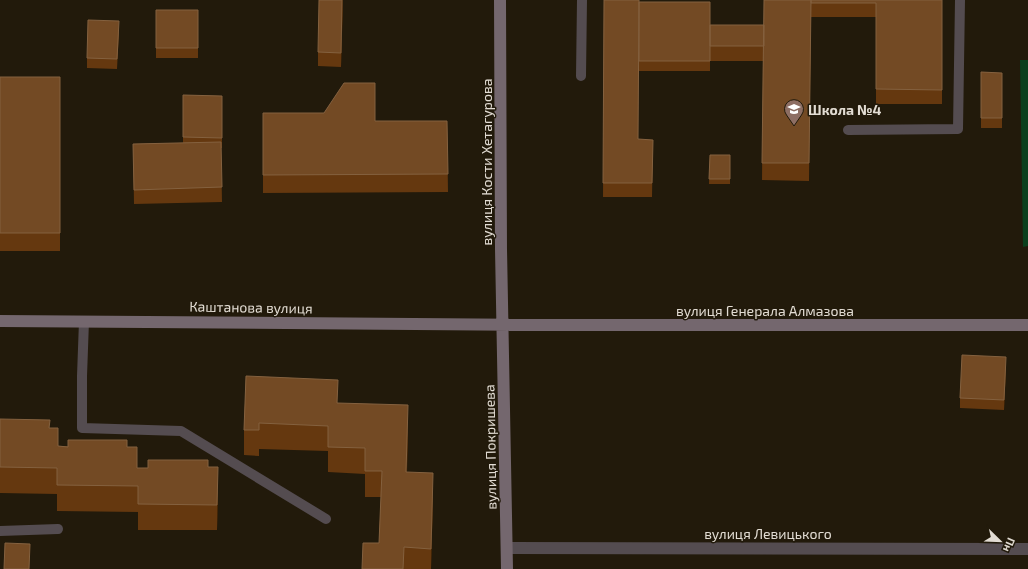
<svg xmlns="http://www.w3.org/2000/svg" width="1028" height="569" viewBox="0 0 1028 569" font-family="'Exo 2',sans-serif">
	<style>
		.pitch { fill: #0b3f1d }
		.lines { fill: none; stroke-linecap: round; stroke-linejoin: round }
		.lane { stroke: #544c50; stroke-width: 10 }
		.street { stroke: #544c50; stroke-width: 12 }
		.secondary { stroke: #74676e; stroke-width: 12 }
		.wall { fill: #65380f }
		.shaded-wall { fill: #452504 }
		.building { fill: #734a24; stroke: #84613f }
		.labels { text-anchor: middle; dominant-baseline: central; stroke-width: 3; stroke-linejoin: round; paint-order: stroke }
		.poi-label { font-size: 14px; font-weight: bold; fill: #e2dcd3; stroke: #221a0b; text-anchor: start }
		.street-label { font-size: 14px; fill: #e2dcd3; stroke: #221a0b }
	</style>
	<rect width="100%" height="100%" fill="#221a0b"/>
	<path class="pitch" d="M 1020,60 L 1028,60 L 1028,246 L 1023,247 Z"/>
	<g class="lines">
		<path class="lane" d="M 581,76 L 582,0
			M 848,130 L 958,129 L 960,0
			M 84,321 L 82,376 L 82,428 L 181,431 L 326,519
			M 0,531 L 58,529"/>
		<path class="street" d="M 507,548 L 1028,549"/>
		<path class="secondary" d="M 500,0 L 501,249 L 507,569
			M 0,321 L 557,325 L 1028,325"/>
	</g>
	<path class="wall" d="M 343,0 L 341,67 L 318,66 L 318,52 Z
		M 604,0 L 638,139 L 653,140 L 652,197 L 603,197 Z
		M 764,0 L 942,0 L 942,104 L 876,104 L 876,17 L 811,17 L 811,9 L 809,181 L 762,180 L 763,61 L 710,61 L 710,71 L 639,71 L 639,2 L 710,25 L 764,25 Z
		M 156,10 L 198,10 L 198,58 L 156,58 Z
		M 119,31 L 117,69 L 87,68 L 87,58 Z
		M 981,72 L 1002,73 L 1002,128 L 981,128 Z
		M 0,77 L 60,77 L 60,251 L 0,251 Z
		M 183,95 L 222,96 L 222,148 L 221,148 L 222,202 L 134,204 L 133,144 L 183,143 Z
		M 263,113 L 375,121 L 447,121 L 448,192 L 263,193 Z
		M 710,155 L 730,155 L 730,184 L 709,184 Z
		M 1006,367 L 1004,410 L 960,408 L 960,398 Z
		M 246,376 L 338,403 L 408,431 L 407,472 L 433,498 L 431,569 L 362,569 L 379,543 L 381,497 L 365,497 L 365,474 L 328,472 L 328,451 L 259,449 L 259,456 L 244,455 L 244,430 Z
		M 0,419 L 50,428 L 58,446 L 127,447 L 137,468 L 208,467 L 218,493 L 217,530 L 138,530 L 138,512 L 57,511 L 57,494 L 0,493 Z"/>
	<path class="shaded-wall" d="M 342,0 L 343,0 L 341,67 L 341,53 Z
		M 1006,357 L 1006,367 L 1004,410 L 1004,400 Z
		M 408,405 L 408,431 L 406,497 L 406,472 Z
		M 218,467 L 218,493 L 217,530 L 217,505 Z
		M 433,473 L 433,498 L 431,569 L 431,549 Z"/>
	<path class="building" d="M 319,0 L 342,0 L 341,53 L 318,52 Z
		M 604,0 L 639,0 L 638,139 L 653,140 L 652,183 L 603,183 Z
		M 764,0 L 811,0 L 809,163 L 762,163 Z
		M 811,0 L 942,0 L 942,90 L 876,89 L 876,3 L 811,3 Z
		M 639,2 L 710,2 L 710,61 L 639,61 Z
		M 156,10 L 198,10 L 198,48 L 156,48 Z
		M 88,20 L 119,21 L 117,59 L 87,58 Z
		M 710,25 L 764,25 L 764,46 L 710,46 Z
		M 981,72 L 1002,73 L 1002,118 L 981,118 Z
		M 0,77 L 60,77 L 60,233 L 0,233 Z
		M 344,83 L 375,83 L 375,121 L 447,121 L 448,174 L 263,175 L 263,113 L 324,113 Z
		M 183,95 L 222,96 L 222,138 L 183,137 Z
		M 221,142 L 222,187 L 134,190 L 133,144 Z
		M 710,155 L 730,155 L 730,179 L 709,179 Z
		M 962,355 L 1006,357 L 1004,400 L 960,398 Z
		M 246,376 L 338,380 L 337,403 L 408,405 L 406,472 L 433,473 L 431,549 L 404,547 L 403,569 L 362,569 L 363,543 L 379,543 L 382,471 L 365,471 L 365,448 L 328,447 L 328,426 L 259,423 L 259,430 L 244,430 Z
		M 0,419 L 50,420 L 49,428 L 58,428 L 58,446 L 68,447 L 68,440 L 127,440 L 127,447 L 137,447 L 137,468 L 148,468 L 148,460 L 208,460 L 208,467 L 218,467 L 217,505 L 138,504 L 138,486 L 57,485 L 57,468 L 0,467 Z
		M 5,543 L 30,544 L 29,569 L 4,569 Z"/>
	<defs>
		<g id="school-pin" transform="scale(1)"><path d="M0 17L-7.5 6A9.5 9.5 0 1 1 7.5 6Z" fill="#8d6e63" stroke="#221a0b"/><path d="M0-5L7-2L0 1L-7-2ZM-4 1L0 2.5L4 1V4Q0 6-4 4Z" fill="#fff"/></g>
	</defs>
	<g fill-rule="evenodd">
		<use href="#school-pin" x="794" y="109"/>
	</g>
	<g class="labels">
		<g class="poi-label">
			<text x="808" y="109">Школа №4</text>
		</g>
		<g class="street-label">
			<text transform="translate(486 162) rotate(-90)">вулиця Кости Хетагурова</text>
			<text transform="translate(251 307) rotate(1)">Каштанова вулиця</text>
			<text x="765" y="310">вулиця Генерала Алмазова</text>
			<text transform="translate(490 447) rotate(-91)">вулиця Покришева</text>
			<text x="768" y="533">вулиця Левицького</text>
		</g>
	</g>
	<g transform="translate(1000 541) rotate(113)" stroke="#221a0b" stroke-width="3" paint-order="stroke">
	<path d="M0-3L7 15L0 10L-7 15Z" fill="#e2dcd3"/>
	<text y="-6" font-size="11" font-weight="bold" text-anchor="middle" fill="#e2dcd3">Пн</text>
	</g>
</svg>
